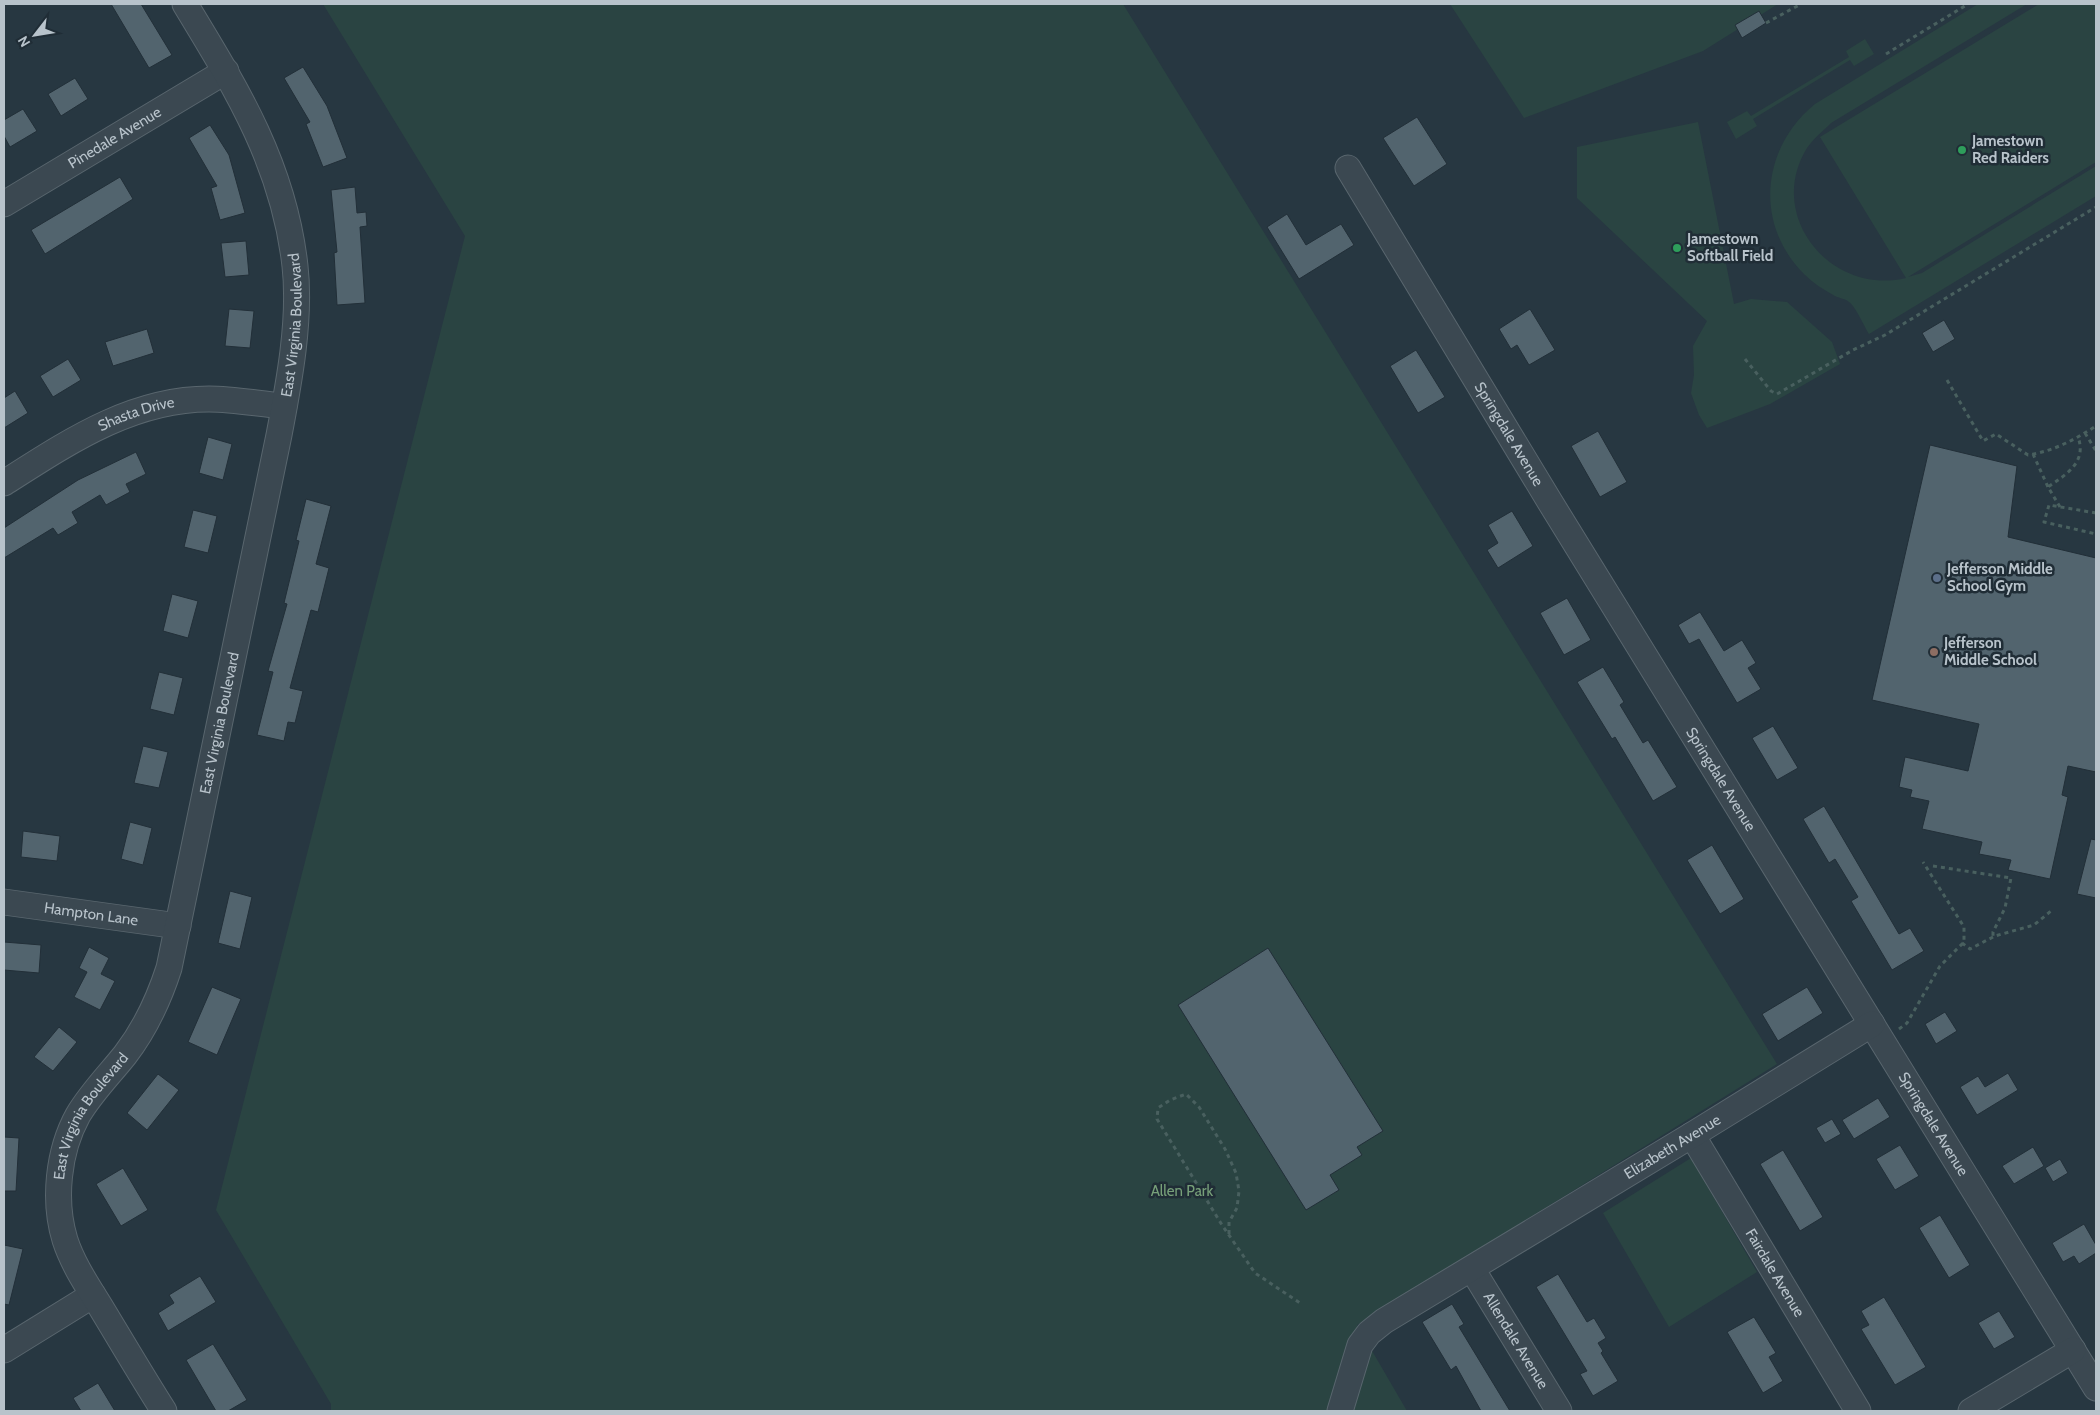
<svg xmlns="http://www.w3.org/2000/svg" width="2100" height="1415" viewBox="0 0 2100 1415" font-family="Cabin,sans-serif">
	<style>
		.green { fill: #2a4442 }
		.building { fill: #52646e; stroke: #222f38 }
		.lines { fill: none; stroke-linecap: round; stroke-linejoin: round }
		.minor-casing { stroke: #59666e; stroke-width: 27 }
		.path { stroke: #49605f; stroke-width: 3; stroke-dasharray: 4 4; stroke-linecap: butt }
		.minor { stroke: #3b4851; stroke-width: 25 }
		.leisure-dot { fill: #2e9e5b; stroke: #202d36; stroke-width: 2 }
		.service-dot { fill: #5c6f8a; stroke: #202d36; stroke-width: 2 }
		.education-dot { fill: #8d6e63; stroke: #202d36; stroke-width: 2 }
		.labels { text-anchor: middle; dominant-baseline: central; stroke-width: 5; stroke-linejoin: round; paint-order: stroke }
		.street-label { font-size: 15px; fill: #b8c3cb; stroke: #202d36 }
		.poi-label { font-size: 15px; font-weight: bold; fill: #b8c3cb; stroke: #202d36; text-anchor: start }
		.park-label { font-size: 15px; fill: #77a079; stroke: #202d36 }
	</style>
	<rect width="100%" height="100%" fill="#273741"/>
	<path class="green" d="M 323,4 L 1123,4 L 1777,1064 L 1357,1325 L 1407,1411 L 331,1411 L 331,1404 L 216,1210 L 465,236 Z
		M 1450,4 L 1778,4 L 1703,51 L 1524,118 Z
		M 1978,4 L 2027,4 L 1831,123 C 1823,131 1814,138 1807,148 C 1765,216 1831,296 1906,278 L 1820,137 L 2039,4 L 2096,4 L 2096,162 L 1908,277 L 1922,273 L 2096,166 L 2096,196 L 1869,334 C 1864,326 1856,307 1849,302 C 1846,299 1839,298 1835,296 C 1824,290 1813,283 1804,274 C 1754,224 1761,148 1815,104 Z
		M 1865,39 L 1874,54 L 1854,66 L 1850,60 L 1753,119 L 1757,126 L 1736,139 L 1727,122 L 1747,111 L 1751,116 L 1849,57 L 1846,51 Z
		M 1698,122 L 1734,304 L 1751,299 L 1787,302 L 1832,342 L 1840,364 L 1770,404 L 1707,428 L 1699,415 L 1691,393 L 1694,375 L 1693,346 L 1707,321 L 1577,198 L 1577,147 Z
		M 1691,1158 L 1757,1272 L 1669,1327 L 1603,1213 Z"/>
	<path class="building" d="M 111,4 L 141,4 L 172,55 L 149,68 Z
		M 1759,11 L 1766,23 L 1742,38 L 1735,25 Z
		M 303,67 L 327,106 L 347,158 L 323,167 L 306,124 L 310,122 L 284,78 Z
		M 75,78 L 88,99 L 61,116 L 48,94 Z
		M 23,109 L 37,131 L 10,147 L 4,136 L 4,120 Z
		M 1417,117 L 1447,164 L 1414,186 L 1383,138 Z
		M 210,125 L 229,155 L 245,213 L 220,220 L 211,188 L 217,186 L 189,138 Z
		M 120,177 L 133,199 L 45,254 L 31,230 Z
		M 355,187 L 357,213 L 366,212 L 367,226 L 360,227 L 365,303 L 337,305 L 334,253 L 337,252 L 331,190 Z
		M 1287,214 L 1306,245 L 1341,224 L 1354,245 L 1299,279 L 1267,227 Z
		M 246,241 L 249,275 L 225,277 L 221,243 Z
		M 229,309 L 254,311 L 250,348 L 225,346 Z
		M 1530,309 L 1555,350 L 1529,365 L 1517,345 L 1511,349 L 1499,329 Z
		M 1944,320 L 1955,339 L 1933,352 L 1922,333 Z
		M 147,329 L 154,353 L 113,366 L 105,342 Z
		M 1416,350 L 1445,397 L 1418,413 L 1390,366 Z
		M 68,359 L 81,380 L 53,397 L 40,376 Z
		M 15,391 L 28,413 L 4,428 L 4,398 Z
		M 1598,431 L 1627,482 L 1600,497 L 1571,446 Z
		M 208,437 L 232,444 L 223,480 L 199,473 Z
		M 1930,445 L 2017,466 L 2008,537 L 2096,558 L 2096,772 L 2068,766 L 2062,795 L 2068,797 L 2050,879 L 2008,870 L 2011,860 L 1979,854 L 1982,842 L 1922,829 L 1929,801 L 1910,797 L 1912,790 L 1899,787 L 1905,757 L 1968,771 L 1979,724 L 1872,700 Z
		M 136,452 L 146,474 L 126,484 L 130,492 L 106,505 L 100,495 L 72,512 L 78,523 L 58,535 L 53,528 L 4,558 L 4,528 L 78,480 Z
		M 306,499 L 331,506 L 316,564 L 329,568 L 318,612 L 311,610 L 290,688 L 303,691 L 295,723 L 288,722 L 284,741 L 257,735 L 273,672 L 268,671 L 287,604 L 284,603 L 299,541 L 296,540 Z
		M 193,510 L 217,516 L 208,553 L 184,547 Z
		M 1512,511 L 1533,546 L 1498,568 L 1487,550 L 1498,543 L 1488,525 Z
		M 172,594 L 198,601 L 188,638 L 163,631 Z
		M 1567,598 L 1591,640 L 1564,655 L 1540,613 Z
		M 1700,612 L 1724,651 L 1742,640 L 1756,663 L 1748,668 L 1761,689 L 1737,703 L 1699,639 L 1689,644 L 1678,625 Z
		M 1603,667 L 1624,702 L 1620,705 L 1643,743 L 1648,740 L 1677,787 L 1653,801 L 1615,737 L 1612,739 L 1577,682 Z
		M 159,672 L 183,678 L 174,715 L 150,709 Z
		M 1773,726 L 1798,768 L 1777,780 L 1752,738 Z
		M 143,746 L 168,752 L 159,788 L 134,783 Z
		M 1824,806 L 1899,934 L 1910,928 L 1924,951 L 1892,970 L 1851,901 L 1858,897 L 1835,859 L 1829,863 L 1803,819 Z
		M 130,822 L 152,828 L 143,865 L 121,859 Z
		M 23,831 L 60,836 L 57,861 L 21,857 Z
		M 2091,839 L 2096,840 L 2096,898 L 2077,894 Z
		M 1712,845 L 1744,899 L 1720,914 L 1687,860 Z
		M 230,891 L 252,897 L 240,949 L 218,943 Z
		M 4,942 L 41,945 L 39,973 L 4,970 Z
		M 89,947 L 109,958 L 101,974 L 115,981 L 100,1010 L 74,997 L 87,972 L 79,968 Z
		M 1268,948 L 1383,1131 L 1357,1147 L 1362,1155 L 1330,1175 L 1339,1190 L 1306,1210 L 1178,1005 Z
		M 212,987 L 241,999 L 217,1055 L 188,1042 Z
		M 1807,987 L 1823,1013 L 1778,1041 L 1762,1014 Z
		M 1945,1012 L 1957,1031 L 1936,1044 L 1925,1024 Z
		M 59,1027 L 77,1042 L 53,1071 L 34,1057 Z
		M 2008,1073 L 2018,1090 L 1977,1115 L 1960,1087 L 1978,1076 L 1985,1087 Z
		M 158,1074 L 179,1090 L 147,1130 L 127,1113 Z
		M 1878,1098 L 1890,1117 L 1854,1139 L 1842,1120 Z
		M 1832,1119 L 1841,1134 L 1825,1143 L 1816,1128 Z
		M 4,1137 L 19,1138 L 16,1191 L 4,1191 Z
		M 1900,1145 L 1919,1176 L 1895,1190 L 1876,1159 Z
		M 2033,1147 L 2044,1166 L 2014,1184 L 2002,1166 Z
		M 1783,1150 L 1823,1217 L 1800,1231 L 1760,1164 Z
		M 2060,1159 L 2068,1173 L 2053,1182 L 2045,1168 Z
		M 123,1168 L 148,1210 L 121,1226 L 96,1184 Z
		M 1940,1215 L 1970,1265 L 1949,1278 L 1919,1228 Z
		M 2084,1224 L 2096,1245 L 2096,1253 L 2079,1264 L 2074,1256 L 2063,1262 L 2052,1243 Z
		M 4,1245 L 23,1249 L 9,1305 L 4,1304 Z
		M 1558,1274 L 1587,1322 L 1594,1318 L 1606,1338 L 1598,1343 L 1603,1351 L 1601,1353 L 1618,1381 L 1593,1396 L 1580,1374 L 1587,1371 L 1536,1287 Z
		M 200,1276 L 216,1302 L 168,1331 L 158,1313 L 174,1303 L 169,1295 Z
		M 1884,1297 L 1926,1367 L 1895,1385 L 1861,1329 L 1869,1325 L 1861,1311 Z
		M 1452,1304 L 1464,1324 L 1459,1327 L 1510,1411 L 1481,1411 L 1456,1366 L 1451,1370 L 1422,1322 Z
		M 1999,1311 L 2015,1337 L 1994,1349 L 1978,1323 Z
		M 1754,1317 L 1776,1353 L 1769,1357 L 1783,1381 L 1763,1393 L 1727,1332 Z
		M 213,1344 L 247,1400 L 228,1411 L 216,1411 L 186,1360 Z
		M 98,1383 L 115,1411 L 81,1411 L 73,1398 Z"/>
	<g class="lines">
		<g class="minor-casing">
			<g id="minor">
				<path id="s1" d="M 1348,168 L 1550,502 L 2096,1388"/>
				<path id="s2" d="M 4,204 L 226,71"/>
				<path id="s3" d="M 4,483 C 67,443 131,399 209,399 C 234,399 259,404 284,406"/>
				<path id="s4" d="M 4,902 L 178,926"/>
				<path id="s5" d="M 1692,1135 L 1858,1411"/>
				<path id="s6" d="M 1472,1269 L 1559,1411"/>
				<path d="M 4,1350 L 93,1295"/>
				<path id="s7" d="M 164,1411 C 143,1378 123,1344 103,1311 C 89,1288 73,1265 65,1240 C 53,1201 58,1151 78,1115 C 91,1093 109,1075 125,1055 C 145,1029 159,999 169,968 L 279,435 C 289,383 301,319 295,266 C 284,165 236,88 185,4"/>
				<path id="s8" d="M 1340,1411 L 1360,1345 L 1369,1333 L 1384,1321 L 1692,1135 L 1872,1024"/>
				<path d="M 1971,1411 L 2073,1350"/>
			</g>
		</g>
		<path class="path" d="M 1766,23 L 1801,4
			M 1886,54 L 1968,4
			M 1745,359 L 1771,391 L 1777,394 L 1853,350 L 1885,335 L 2096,207
			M 1947,380 L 1983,441 L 1996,434 L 2028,455 C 2054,451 2074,440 2096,426
			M 2085,433 L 2096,451
			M 2033,454 L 2048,487
			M 2060,507 L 2048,487 C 2067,474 2087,462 2078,437
			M 2096,513 L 2049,505 L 2044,522 L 2096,534
			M 1933,866 L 2011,878 L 2005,908 L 1993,932 L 1993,937
			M 1962,943 L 1970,949 L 1995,936 L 2034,925 L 2051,911
			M 1899,1029 L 1907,1023 L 1940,966 L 1964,942 L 1964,927 L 1923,862
			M 1229,1234 L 1229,1222 L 1237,1208 L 1239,1191 L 1236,1173 L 1225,1149 L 1199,1107 L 1186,1094 L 1170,1100 L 1158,1108 L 1157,1119 L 1222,1225 L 1255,1273 L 1300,1303"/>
		<use href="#minor" class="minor"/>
	</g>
	<g class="leisure-dot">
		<circle cx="1962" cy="150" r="5"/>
		<circle cx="1677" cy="248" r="5"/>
	</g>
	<circle class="service-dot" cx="1937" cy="578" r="5"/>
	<circle class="education-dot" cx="1934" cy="652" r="5"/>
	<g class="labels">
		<g class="street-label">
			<text stroke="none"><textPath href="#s2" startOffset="129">Pinedale Avenue</textPath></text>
			<text stroke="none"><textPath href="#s7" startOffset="1156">East Virginia Boulevard</textPath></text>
			<text stroke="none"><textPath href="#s3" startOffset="150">Shasta Drive</textPath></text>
			<text stroke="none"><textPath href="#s1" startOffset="311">Springdale Avenue</textPath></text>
			<text stroke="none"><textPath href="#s7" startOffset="751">East Virginia Boulevard</textPath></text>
			<text stroke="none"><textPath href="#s1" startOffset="716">Springdale Avenue</textPath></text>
			<text stroke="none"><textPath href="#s4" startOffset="88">Hampton Lane</textPath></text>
			<text stroke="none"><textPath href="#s7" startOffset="331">East Virginia Boulevard</textPath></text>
			<text stroke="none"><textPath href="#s1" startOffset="1121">Springdale Avenue</textPath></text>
			<text stroke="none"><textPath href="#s8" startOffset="440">Elizabeth Avenue</textPath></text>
			<text stroke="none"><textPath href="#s5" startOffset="161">Fairdale Avenue</textPath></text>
			<text stroke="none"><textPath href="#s6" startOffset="84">Allendale Avenue</textPath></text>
		</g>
		<g class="poi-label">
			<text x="1972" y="141">Jamestown<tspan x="1972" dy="17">Red Raiders</tspan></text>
			<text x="1687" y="239">Jamestown<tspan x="1687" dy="17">Softball Field</tspan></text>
			<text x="1947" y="569">Jefferson Middle<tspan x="1947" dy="17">School Gym</tspan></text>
			<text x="1944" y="643">Jefferson<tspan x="1944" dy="17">Middle School</tspan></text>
		</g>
		<g class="park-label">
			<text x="1182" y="1191">Allen Park</text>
		</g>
	</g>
	<rect width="2100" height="1415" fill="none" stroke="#b8c3cb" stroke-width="10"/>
	<g transform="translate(35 35) rotate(239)" stroke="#202d36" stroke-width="4" paint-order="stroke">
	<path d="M0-4L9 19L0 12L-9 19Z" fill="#b8c3cb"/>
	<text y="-8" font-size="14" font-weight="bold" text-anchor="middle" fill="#b8c3cb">N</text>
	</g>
</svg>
